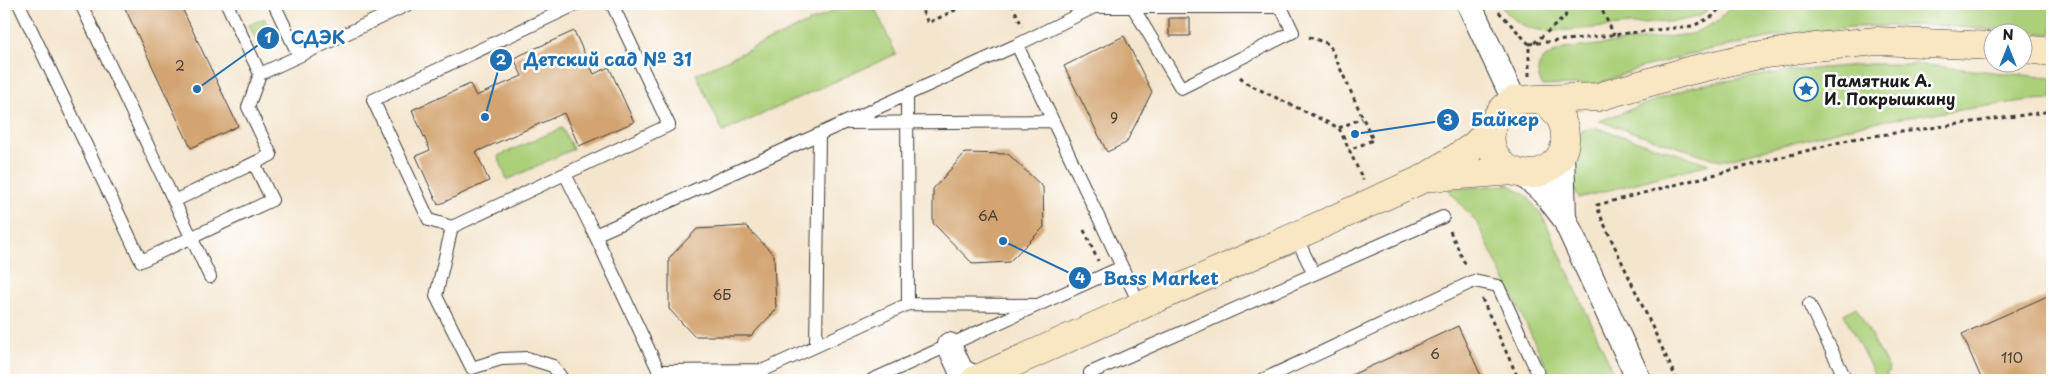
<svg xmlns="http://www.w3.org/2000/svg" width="2056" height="384" viewBox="0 0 2056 384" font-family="'Playpen Sans',sans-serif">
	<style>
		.green { fill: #acd07a; stroke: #64764b }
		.building { fill: #d3a471 }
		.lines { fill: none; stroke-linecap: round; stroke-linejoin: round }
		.lane-casing { stroke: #3c3a37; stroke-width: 14 }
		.street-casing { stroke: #3c3a37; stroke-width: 26 }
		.secondary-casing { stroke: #3c3a37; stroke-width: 29 }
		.path { stroke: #3c3a37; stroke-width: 3; stroke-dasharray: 4 4; stroke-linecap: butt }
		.lane { stroke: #fff; stroke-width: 12 }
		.street { stroke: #fff; stroke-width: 24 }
		.secondary { stroke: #f9e7c3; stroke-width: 28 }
		.labels { text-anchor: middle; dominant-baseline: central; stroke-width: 5; stroke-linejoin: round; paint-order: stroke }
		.number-label { font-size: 14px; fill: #4a3e31 }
		.poi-label { font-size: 16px; font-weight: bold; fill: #1c1c1c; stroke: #fff; text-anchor: start }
		.leader { fill: none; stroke: #1f6fb2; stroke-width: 2 }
		.callout-dot { fill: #1f6fb2; stroke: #fff; stroke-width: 2 }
		.mark-label { font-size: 15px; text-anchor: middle; font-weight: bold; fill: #fff }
		.callout-label { font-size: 18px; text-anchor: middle; font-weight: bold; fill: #1f6fb2; stroke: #fff; stroke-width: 5; stroke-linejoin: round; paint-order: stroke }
	</style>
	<rect width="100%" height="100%" fill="#fff"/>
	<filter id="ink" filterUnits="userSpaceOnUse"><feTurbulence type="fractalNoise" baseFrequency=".02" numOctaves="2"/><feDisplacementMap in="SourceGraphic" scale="10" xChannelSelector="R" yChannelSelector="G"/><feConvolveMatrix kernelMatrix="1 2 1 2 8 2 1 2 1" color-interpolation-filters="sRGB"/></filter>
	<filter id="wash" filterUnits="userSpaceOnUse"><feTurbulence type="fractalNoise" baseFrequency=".0096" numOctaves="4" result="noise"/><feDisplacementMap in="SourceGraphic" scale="20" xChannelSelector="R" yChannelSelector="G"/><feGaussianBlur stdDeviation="1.12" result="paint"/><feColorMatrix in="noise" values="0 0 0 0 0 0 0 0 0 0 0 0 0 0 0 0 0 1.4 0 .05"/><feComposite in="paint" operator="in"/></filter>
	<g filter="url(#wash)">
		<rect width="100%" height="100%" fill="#f4e5cd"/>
		<path class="green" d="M 849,4 L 873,4 L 896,54 L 723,132 L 696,74 Z
			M 1499,4 L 1498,4 L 1714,4 L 1700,16 L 1679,21 L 1556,31 C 1528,31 1517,25 1499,4 Z
			M 1733,4 L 2052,4 L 2052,34 L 1929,25 L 1851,27 L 1783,35 L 1703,51 L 1640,68 L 1597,84 L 1543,86 C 1530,65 1545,55 1564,49 L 1692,34 L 1717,22 Z
			M 264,18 L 274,40 L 259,46 L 249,25 Z
			M 1871,64 L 1914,64 L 2052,78 L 2052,99 L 2030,100 L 1867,123 L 1721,161 L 1599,121 L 1694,86 L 1788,71 Z
			M 1594,127 L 1709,164 L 1579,198 L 1570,179 L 1573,142 L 1582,131 Z
			M 562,128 L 573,149 L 507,180 L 498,156 Z
			M 1510,185 L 1527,196 L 1544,219 L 1617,380 L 1553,380 L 1477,223 L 1448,189 Z
			M 1856,307 L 1890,371 L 1886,373 L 1889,380 L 1877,380 L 1844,314 Z"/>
		<g id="blocks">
			<path class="building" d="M 123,4 L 180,4 L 238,126 L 191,148 Z
				M 1169,18 L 1190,18 L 1190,36 L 1169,36 Z
				M 574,31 L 594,74 L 609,67 L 634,122 L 579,146 L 564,113 L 476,152 L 489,181 L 438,205 L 416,156 L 430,150 L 412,110 L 470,84 L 476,96 L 522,76 L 514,58 Z
				M 1124,36 L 1152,92 L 1126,143 L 1107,152 L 1064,66 Z
				M 965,153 L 1008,154 L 1043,187 L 1044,227 L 1009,262 L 973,264 L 933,223 L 933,189 Z
				M 746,226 L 774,255 L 776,310 L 751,336 L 694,336 L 669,309 L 669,258 L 697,229 Z
				M 2052,294 L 2052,380 L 1982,380 L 1962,334 Z
				M 1458,326 L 1483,380 L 1341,380 Z"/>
		</g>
	</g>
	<g filter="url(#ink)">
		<use href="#blocks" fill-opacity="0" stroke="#3c3a37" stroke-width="1"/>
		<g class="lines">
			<g class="lane-casing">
				<path id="lane" d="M 19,4 L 141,261 L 272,200 L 254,163
					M 81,4 L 210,277
					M 227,4 L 260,74
					M 274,4 L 299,56 L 409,4
					M 577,4 L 373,100 L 429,220 L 452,227 L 669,125 L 612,4
					M 1094,7 L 1281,7 L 1281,4
					M 1134,9 L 1181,88 L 1293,32 L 1281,7
					M 1017,45 L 1094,7 L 1094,4
					M 907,95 L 908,304
					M 849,123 L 1053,121
					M 565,174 L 595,235
					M 174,201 L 271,155 L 248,107 L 260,74 L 299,56
					M 452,227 L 436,296 L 472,368 L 501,359 L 527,358 L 553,366 L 563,380
					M 1295,235 L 1314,274
					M 1809,304 L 1846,380
					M 816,345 L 819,135
					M 659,371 L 764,370 L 908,304 L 1037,305
					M 663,380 L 595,235 L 1017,45 L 1140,305
					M 872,380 L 1122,267
					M 1093,380 L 1090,373 L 1443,217
					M 1262,380 L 1474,281 L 1498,286 L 1541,380"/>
			</g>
			<g class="street-casing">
				<path id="street" d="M 1469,4 L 1514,100
					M 1562,152 L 1564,218
					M 1522,174 L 1544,192 L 1564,218 L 1639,380
					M 949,345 L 961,371 L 979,380"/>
			</g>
			<g class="secondary-casing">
				<path id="secondary" d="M 2024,49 L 2052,52
					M 1541,100 C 1557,110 1566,121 1565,140 C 1565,150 1559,160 1551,166 C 1509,196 1461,136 1514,100 L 1598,97 L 1688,71 L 1754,56 L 1815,47 L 1877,41 L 1994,46
					M 1433,177 L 1514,171
					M 975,380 L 1425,178 L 1474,146 L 1490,129"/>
			</g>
			<path class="path" d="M 919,4 L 928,23 L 968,4
				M 1000,4 L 1001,4
				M 1012,4 L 1022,26
				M 1599,4 L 1614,35
				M 1499,12 L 1529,44
				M 1309,37 L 1329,44 L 1373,140 L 1349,150
				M 1534,43 L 1565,17 L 1569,4
				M 1529,76 L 1529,44 L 1693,26 L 1713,16 L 1723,4
				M 1240,77 L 1248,84 L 1339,128 L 1363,180
				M 1339,128 L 1362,118
				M 1084,230 L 1098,261
				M 1450,231 L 1466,266
				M 1482,299 L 1519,380
				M 1677,380 L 1600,215 L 1597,205 L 1852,139 L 2052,111"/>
			<use href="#lane" class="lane"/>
			<use href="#street" class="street"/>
			<use href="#secondary" class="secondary"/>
		</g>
	</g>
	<defs>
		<g id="sight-ring" transform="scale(1.25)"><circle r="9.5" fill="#fff" stroke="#1f6fb2" stroke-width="1.5"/><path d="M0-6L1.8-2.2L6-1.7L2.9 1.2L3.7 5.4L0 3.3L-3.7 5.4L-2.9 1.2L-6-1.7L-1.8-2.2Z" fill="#1f6fb2"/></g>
	</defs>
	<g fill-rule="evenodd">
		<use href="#sight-ring" x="1806" y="89"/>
	</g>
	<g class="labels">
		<g class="number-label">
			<text x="180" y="65">2</text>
			<text x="1114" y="117">9</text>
			<text x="988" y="215">6А</text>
			<text x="722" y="294">6Б</text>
			<text x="1435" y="353">6</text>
			<text x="2012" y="357">110</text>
		</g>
		<g class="poi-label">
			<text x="1824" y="80">Памятник А.<tspan x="1824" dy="18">И. Покрышкину</tspan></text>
		</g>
	</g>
	<path class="leader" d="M197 89L268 38M485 117L501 60M1355 134L1448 120M1003 241L1080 278"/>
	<g class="callout-dot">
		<circle cx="197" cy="89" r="5"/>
		<circle cx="485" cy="117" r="5"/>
		<circle cx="1355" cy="134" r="5"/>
		<circle cx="1003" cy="241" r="5"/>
		<circle cx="268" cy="38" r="12"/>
		<circle cx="501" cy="60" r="12"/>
		<circle cx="1448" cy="120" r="12"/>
		<circle cx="1080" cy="278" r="12"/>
	</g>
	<g class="mark-label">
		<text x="268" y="43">1</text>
		<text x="501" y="65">2</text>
		<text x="1448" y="125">3</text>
		<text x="1080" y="283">4</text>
	</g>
	<g class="callout-label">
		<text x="318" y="44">СДЭК</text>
		<text x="608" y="66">Детский сад № 31</text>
		<text x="1505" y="126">Байкер</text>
		<text x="1161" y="285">Bass Market</text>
	</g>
	<rect width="2056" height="384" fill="none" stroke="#fff" stroke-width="20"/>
	<g transform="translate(2008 48)"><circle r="24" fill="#ffffff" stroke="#a4a4a4"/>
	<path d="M0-4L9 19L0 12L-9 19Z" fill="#1f6fb2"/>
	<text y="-8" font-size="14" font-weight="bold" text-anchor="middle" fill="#1c1c1c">N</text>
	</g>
</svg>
